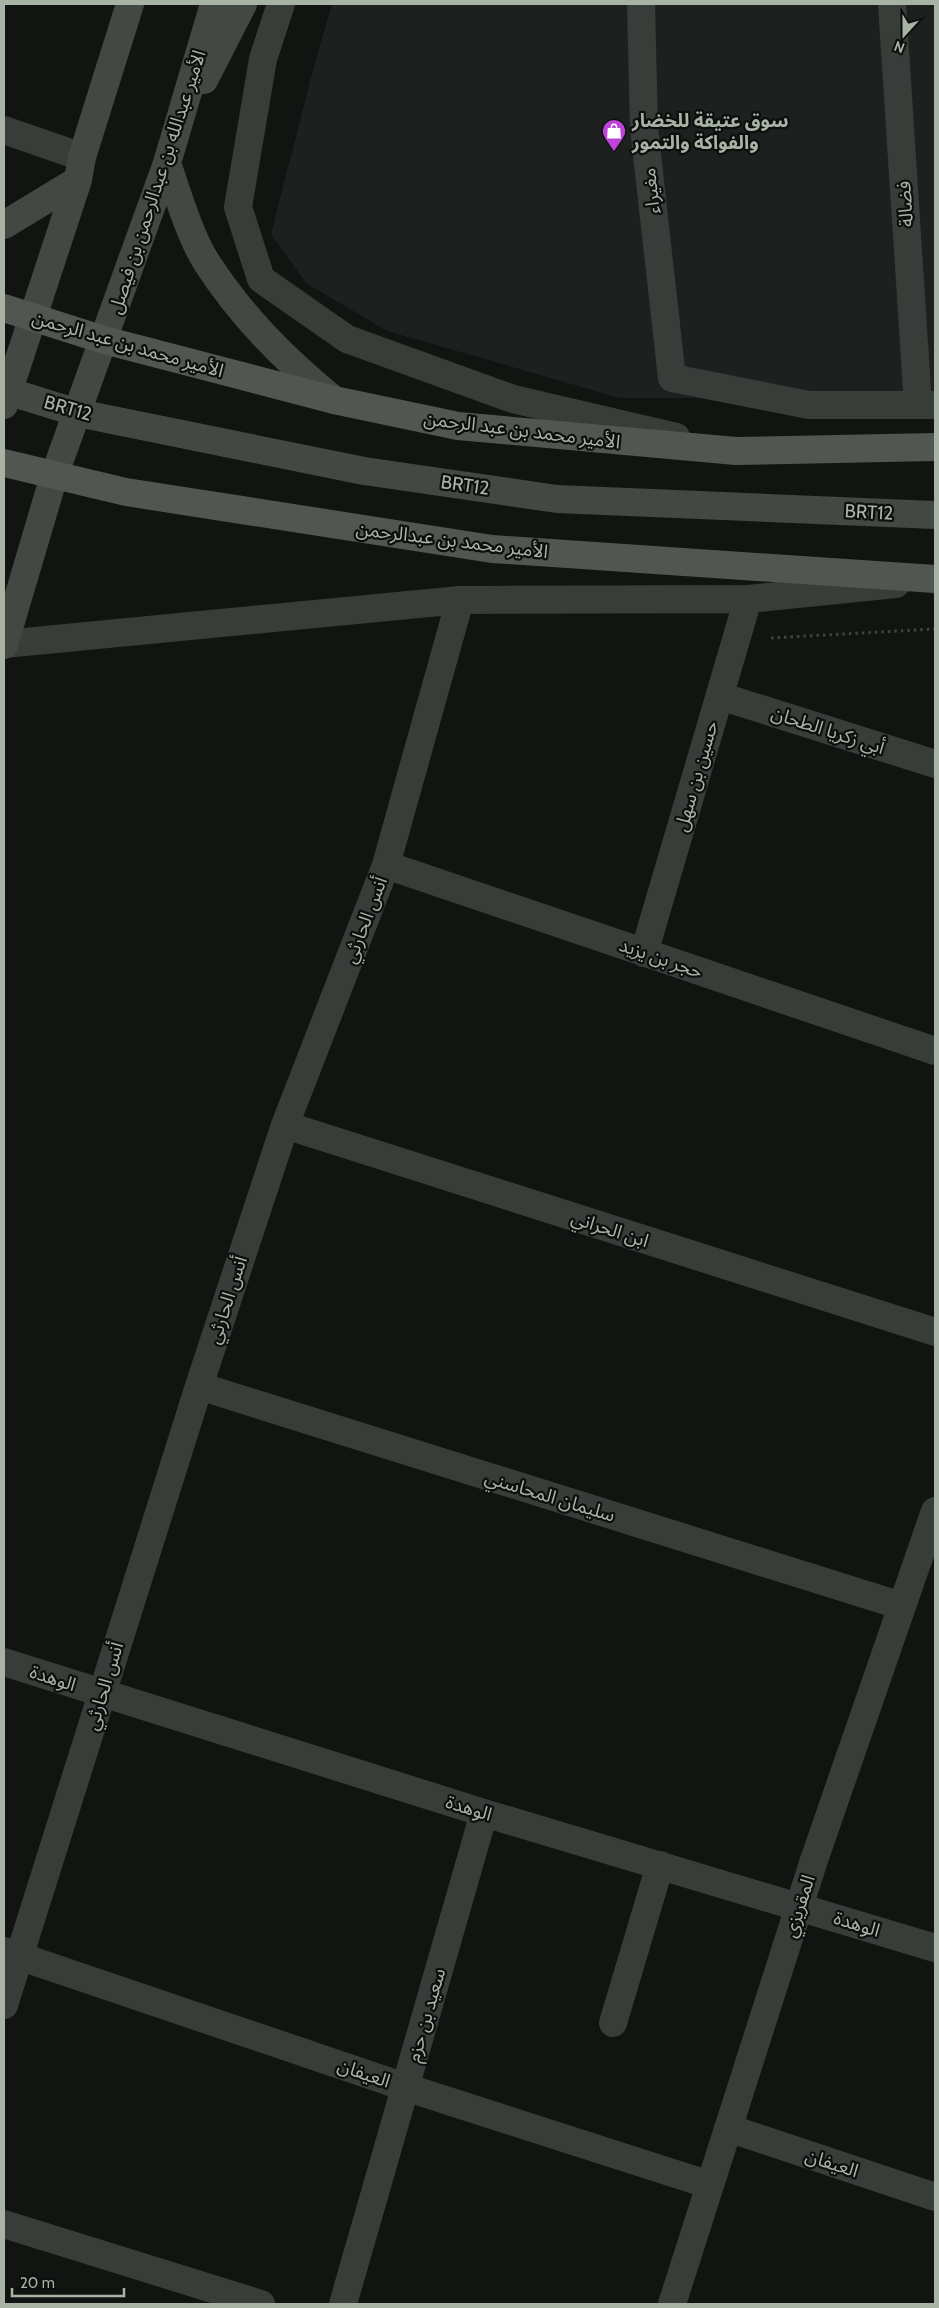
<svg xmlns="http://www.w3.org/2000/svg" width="939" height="2308" viewBox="0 0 939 2308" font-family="Cabin,'Noto Sans Arabic',sans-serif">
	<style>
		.built { fill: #1e201f }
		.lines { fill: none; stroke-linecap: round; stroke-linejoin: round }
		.path { stroke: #3f443e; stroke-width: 3; stroke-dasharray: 2.5 4; stroke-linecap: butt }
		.street { stroke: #393d39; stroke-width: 28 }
		.secondary { stroke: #434842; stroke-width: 28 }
		.primary { stroke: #515750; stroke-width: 28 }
		.labels { text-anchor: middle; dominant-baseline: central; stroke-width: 4.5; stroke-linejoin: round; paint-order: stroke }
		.poi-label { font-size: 19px; font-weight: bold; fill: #a8b2a5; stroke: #0d0f0e; text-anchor: start }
		.street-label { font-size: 19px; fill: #a8b2a5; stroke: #0d0f0e }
	</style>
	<rect width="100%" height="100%" fill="#121412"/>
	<path class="built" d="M 332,4 L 935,4 L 935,398 L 620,398 L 387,331 L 306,283 L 271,234 L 313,70 Z"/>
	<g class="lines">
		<path class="path" d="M 771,638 L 935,629"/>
		<path class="street" d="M 281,4 L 263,59 L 238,207 L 261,279 L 347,339 L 513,399 L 676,437
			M 641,4 L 644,128 L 672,378 L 809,405 L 935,405
			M 892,4 L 918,405
			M 4,130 L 82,157
			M 4,644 L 460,600 L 748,599 L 896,584
			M 720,696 L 935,764
			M 386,865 L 935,1051
			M 644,953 L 748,599
			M 285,1125 L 935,1332
			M 199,1386 L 902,1606
			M 4,1662 L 484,1813 L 935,1948
			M 4,1951 L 405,2087 L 710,2185
			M 4,2005 L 199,1386 L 285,1125 L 386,865 L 460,600
			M 613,2023 L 660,1865
			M 728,2128 L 935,2197
			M 4,2224 L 261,2304
			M 343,2304 L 484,1813
			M 672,2304 L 814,1860 L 935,1511"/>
		<path class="secondary" d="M 204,80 L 243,4
			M 167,163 C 177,192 190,237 207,263 C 242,317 284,359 334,400
			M 4,225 L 78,180
			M 4,390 L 78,413 L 364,471 L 557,499 L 935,515
			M 4,405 L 78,180 L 82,157 L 130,4
			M 4,645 L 54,476 L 167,163 L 214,4"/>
		<path class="primary" d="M 4,308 L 104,340 L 334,400 L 458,426 L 736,451 L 935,447
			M 4,463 L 126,492 L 492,549 L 935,579"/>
	</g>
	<defs>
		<g id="shop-pin" transform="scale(1.25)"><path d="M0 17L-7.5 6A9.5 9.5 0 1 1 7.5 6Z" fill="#bd43db" stroke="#0d0f0e"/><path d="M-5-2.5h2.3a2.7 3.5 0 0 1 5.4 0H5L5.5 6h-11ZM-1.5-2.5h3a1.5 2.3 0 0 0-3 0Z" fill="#fff"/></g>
	</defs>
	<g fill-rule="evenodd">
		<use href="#shop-pin" x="614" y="131"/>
	</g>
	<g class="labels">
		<g class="poi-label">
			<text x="632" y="120">سوق عتيقة للخضار<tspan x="632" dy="22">والفواكة والتمور</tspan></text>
		</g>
		<g class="street-label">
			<text transform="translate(157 182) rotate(-72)">الأمير عبدالله بن عبدالرحمن بن فيصل</text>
			<text transform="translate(651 191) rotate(-96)">مغيراء</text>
			<text transform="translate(905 204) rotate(-94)">فضالة</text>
			<text transform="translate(128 344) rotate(16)">الأمير محمد بن عبد الرحمن</text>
			<text transform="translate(68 408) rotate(16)">BRT12</text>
			<text transform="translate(522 430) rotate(7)">الأمير محمد بن عبد الرحمن</text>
			<text transform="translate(465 485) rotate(8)">BRT12</text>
			<text transform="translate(869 512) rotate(3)">BRT12</text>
			<text transform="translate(452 540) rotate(7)">الأمير محمد بن عبدالرحمن</text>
			<text transform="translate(828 730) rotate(18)">أبي زكريا الطحان</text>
			<text transform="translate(696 776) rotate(-74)">حسين بن سهل</text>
			<text transform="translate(365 920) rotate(-69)">أنس الحارثي</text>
			<text transform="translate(661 958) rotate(19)">حجر بن يزيد</text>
			<text transform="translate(610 1229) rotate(18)">ابن الحراني</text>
			<text transform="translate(227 1300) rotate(-72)">أنس الحارثي</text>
			<text transform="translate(550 1496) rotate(17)">سليمان المحاسني</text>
			<text transform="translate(53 1678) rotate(18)">الوهدة</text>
			<text transform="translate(104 1686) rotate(-73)">أنس الحارثي</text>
			<text transform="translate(469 1808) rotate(17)">الوهدة</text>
			<text transform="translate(799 1906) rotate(-72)">المقريزي</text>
			<text transform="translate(857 1924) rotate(17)">الوهدة</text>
			<text transform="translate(426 2015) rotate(-74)">سعيد بن حزم</text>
			<text transform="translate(364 2073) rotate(19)">العيفان</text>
			<text transform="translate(832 2163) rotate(18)">العيفان</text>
		</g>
	</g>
	<rect width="939" height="2308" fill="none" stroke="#a8b2a5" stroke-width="10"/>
	<g transform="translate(904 35) rotate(201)" stroke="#0d0f0e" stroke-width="4" paint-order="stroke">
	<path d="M0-4L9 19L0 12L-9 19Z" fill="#a8b2a5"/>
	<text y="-8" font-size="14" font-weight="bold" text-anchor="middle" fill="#a8b2a5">N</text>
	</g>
	<path d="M12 2288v8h112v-8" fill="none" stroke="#a8b2a5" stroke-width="2.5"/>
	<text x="20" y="2288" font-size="15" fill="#a8b2a5" stroke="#0d0f0e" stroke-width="4" paint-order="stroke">20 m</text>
</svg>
